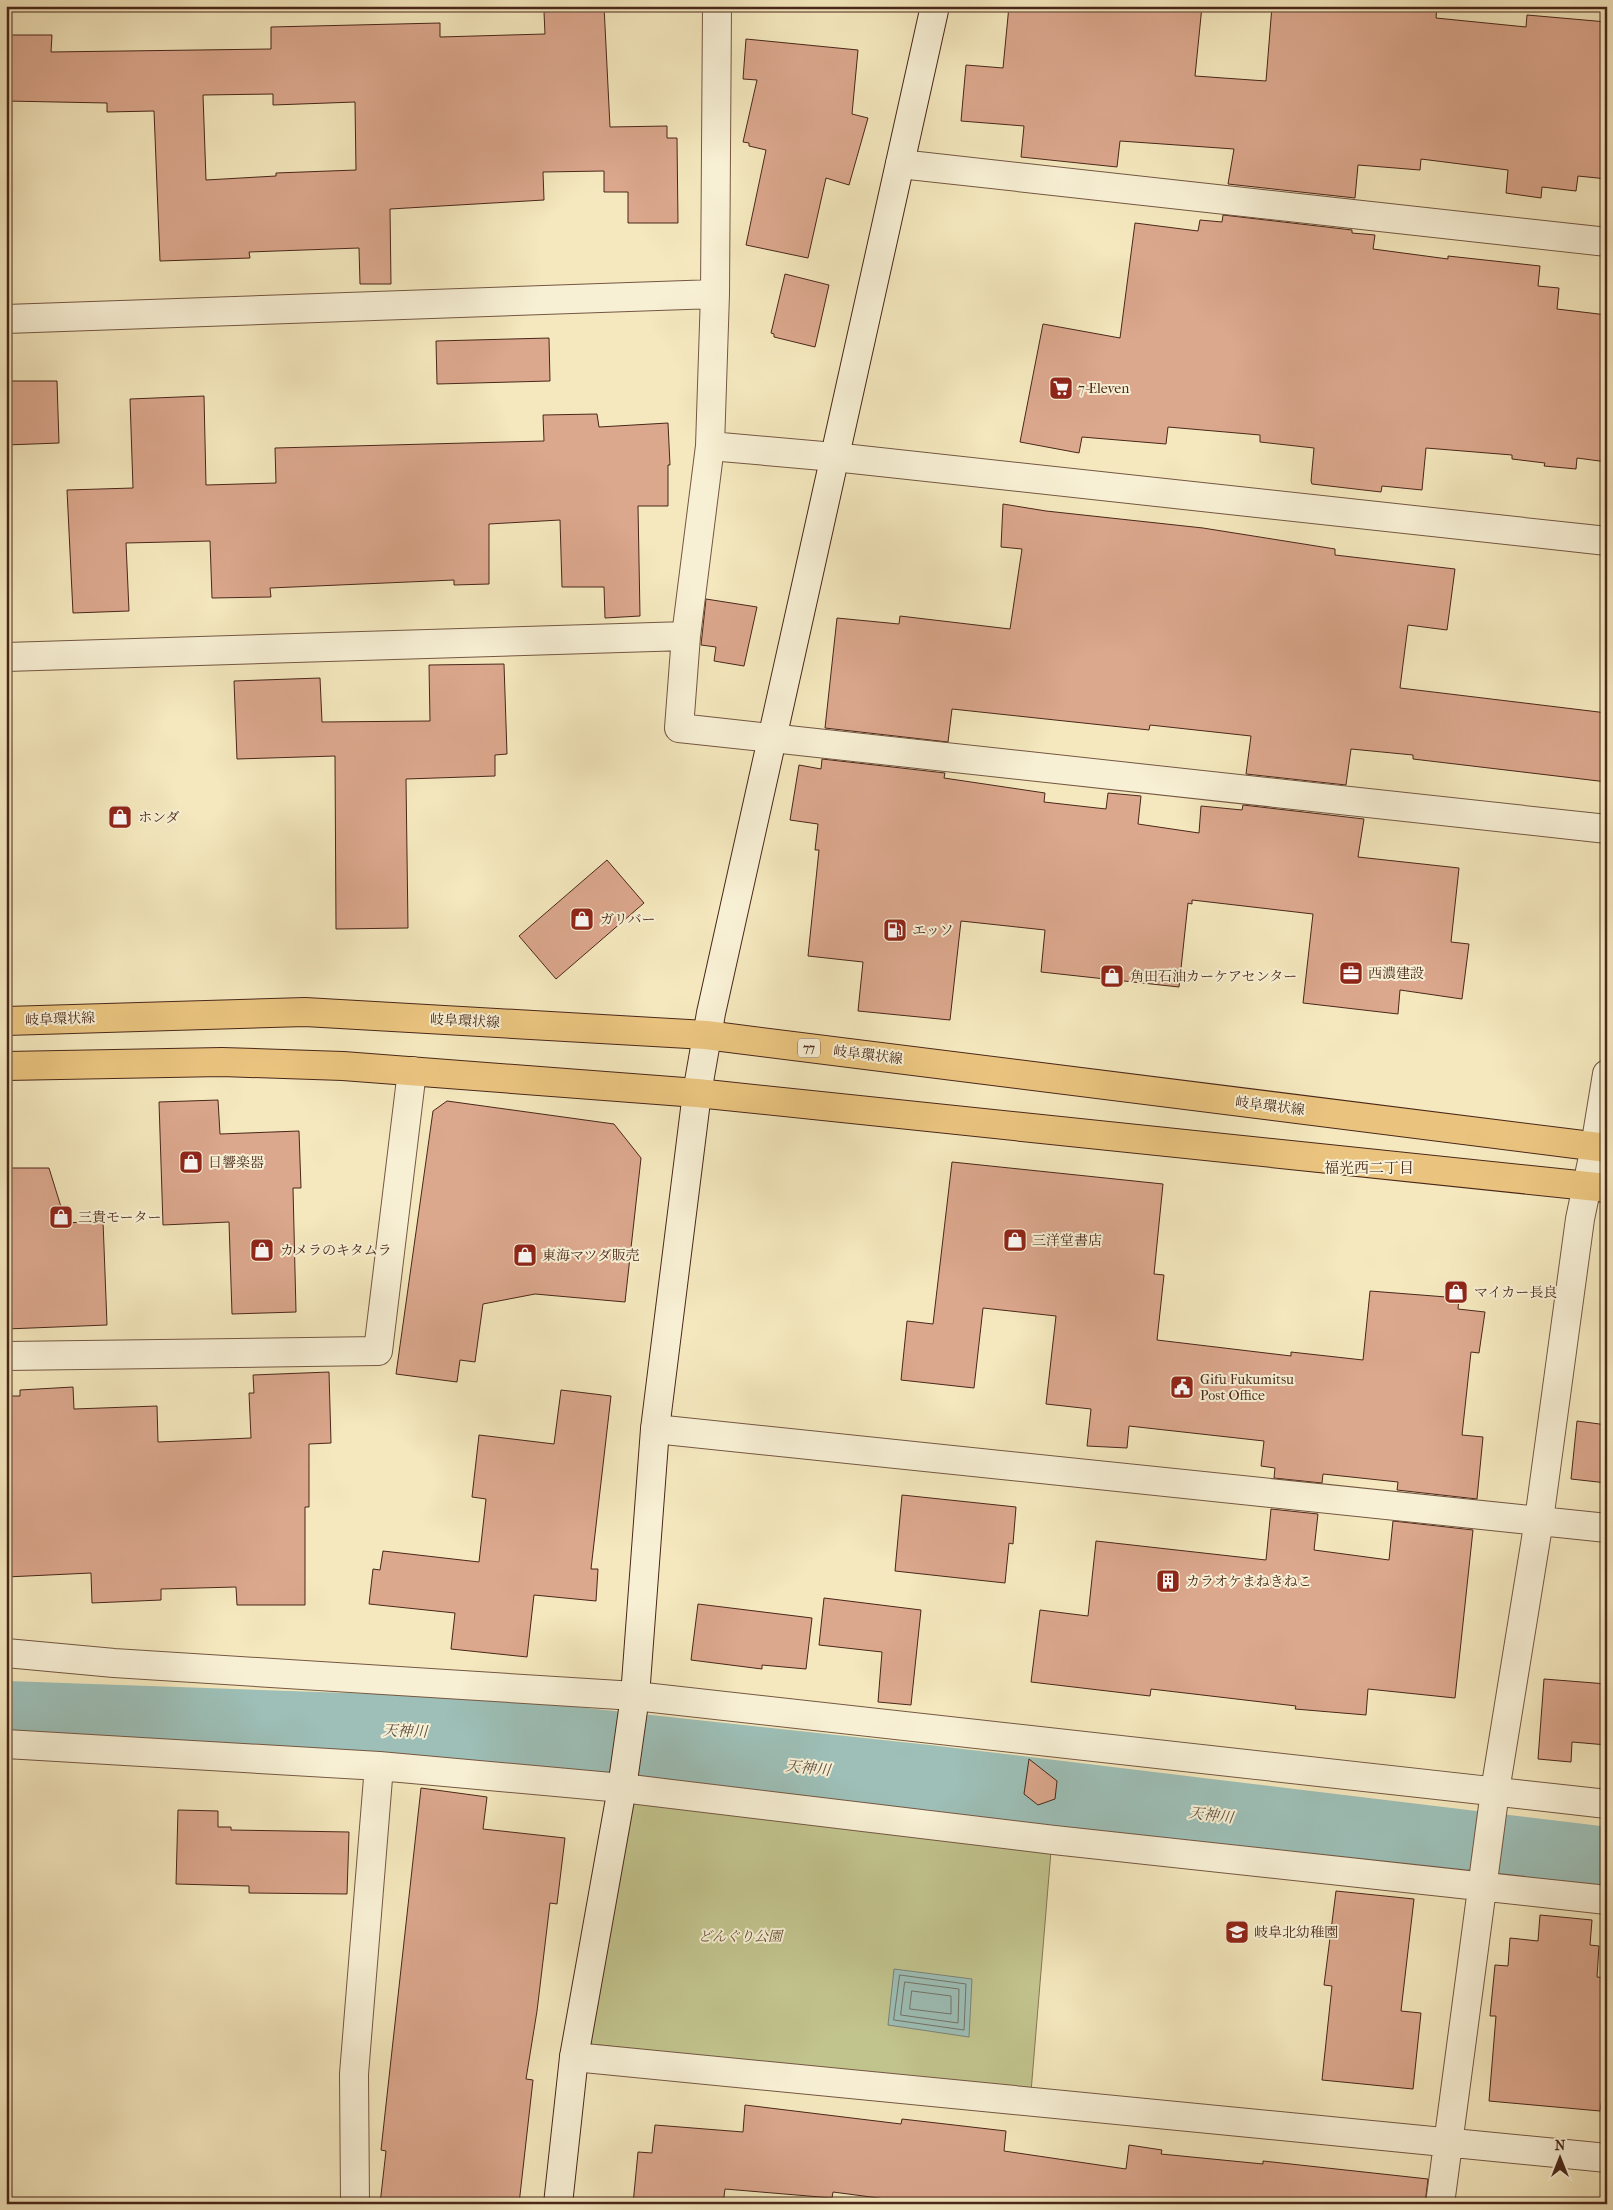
<svg xmlns="http://www.w3.org/2000/svg" width="1613" height="2210" viewBox="0 0 1613 2210" font-family="'IM FELL French Canon','Noto Serif JP',serif">
	<style>
		.green { fill: #c2c48e; stroke: #867654 }
		.water { fill: #9dbfb7; stroke: #7b8278 }
		.lines { fill: none; stroke-linecap: round; stroke-linejoin: round }
		.shore { stroke: #737368; stroke-width: 1 }
		.river { stroke: #9dbfb7; stroke-width: 72 }
		.building { fill: #dba78d; stroke: #492719; fill-rule: evenodd }
		.street-casing { stroke: #745742; stroke-width: 30 }
		.secondary-casing { stroke: #492719; stroke-width: 30 }
		.primary-casing { stroke: #492719; stroke-width: 30 }
		.street { stroke: #f8f0d5; stroke-width: 28 }
		.secondary { stroke: #f8f0d5; stroke-width: 28 }
		.primary { stroke: #eac47f; stroke-width: 28 }
		.labels { text-anchor: middle; dominant-baseline: central; stroke-width: 4; stroke-linejoin: round; paint-order: stroke }
		.shield { fill: #f8f0d5; stroke: #7e6351; stroke-width: 1 }
		.shield-label { font-size: 12px; font-weight: bold; fill: #492719 }
		.poi-label { font-size: 14px; fill: #492719; stroke: #f8f0d5; text-anchor: start }
		.street-label { font-size: 14px; fill: #492719; stroke: #f8f0d5 }
		.park-label { font-size: 14px; font-style: italic; fill: #674e36; stroke: #f8f0d5 }
		.neighbourhood-label { font-size: 15px; fill: #492719; stroke: #f8f0d5 }
		.water-label { font-size: 15px; font-style: italic; fill: #5e4d40; stroke: #f8f0d5 }
	</style>
	<rect width="100%" height="100%" fill="#f5e8be"/>
	<filter id="stains"><feTurbulence type="fractalNoise" baseFrequency=".004" numOctaves="4"/><feColorMatrix values="0 0 0 0 .2 0 0 0 0 .09 0 0 0 0 .02 0 0 0 .5 -.17"/></filter>
	<radialGradient id="worn" r=".72"><stop offset=".6" stop-color="#630" stop-opacity="0"/><stop offset="1" stop-color="#630" stop-opacity=".3"/></radialGradient>
	<path class="green" d="M 632,1799 L 1051,1851 L 1031,2092 L 590,2044 Z"/>
	<path class="water" d="M 894,1969 L 972,1979 L 969,2037 L 888,2025 Z"/>
	<g class="lines">
		<path class="shore" d="M 900,1975 L 966,1984 L 964,2030 L 894,2020 Z
			M 905,1982 L 959,1989 L 958,2023 L 901,2015 Z
			M 912,1991 L 951,1996 L 951,2014 L 910,2009 Z"/>
		<path class="river" d="M 6,1717 L 491,1734 L 928,1781 L 1607,1863"/>
	</g>
	<path class="building" d="M 557,6 L 604,6 L 610,127 L 667,126 L 667,138 L 677,138 L 678,223 L 628,223 L 628,192 L 604,192 L 604,171 L 543,172 L 544,200 L 390,209 L 391,284 L 360,284 L 359,248 L 249,252 L 250,258 L 160,261 L 154,111 L 107,112 L 107,103 L 6,101 L 7,35 L 52,35 L 51,52 L 271,49 L 271,27 L 440,23 L 440,37 L 545,34 L 544,12 L 557,11 ZM 273,94 L 273,105 L 355,102 L 356,170 L 276,173 L 276,176 L 206,180 L 203,95 Z
		M 1009,6 L 1202,6 L 1195,76 L 1266,81 L 1272,6 L 1437,6 L 1436,18 L 1526,27 L 1527,15 L 1607,22 L 1607,179 L 1578,176 L 1576,191 L 1542,187 L 1541,198 L 1506,193 L 1508,170 L 1421,159 L 1420,170 L 1358,165 L 1355,198 L 1228,184 L 1234,149 L 1120,141 L 1117,167 L 1021,157 L 1024,126 L 961,121 L 966,65 L 1003,68 Z
		M 746,39 L 858,50 L 852,114 L 868,118 L 849,185 L 826,178 L 808,258 L 746,245 L 766,150 L 749,146 L 749,143 L 743,142 L 757,80 L 743,79 Z
		M 1223,215 L 1352,230 L 1352,233 L 1375,235 L 1373,249 L 1448,259 L 1448,256 L 1540,266 L 1538,286 L 1559,288 L 1557,309 L 1607,315 L 1607,462 L 1577,458 L 1576,469 L 1544,466 L 1545,463 L 1512,459 L 1512,455 L 1426,448 L 1422,490 L 1382,486 L 1381,492 L 1312,484 L 1311,481 L 1314,448 L 1260,442 L 1260,435 L 1168,427 L 1166,444 L 1082,437 L 1079,453 L 1020,442 L 1043,324 L 1120,338 L 1135,223 L 1198,231 L 1200,220 L 1222,222 Z
		M 785,274 L 829,285 L 815,347 L 774,337 L 774,334 L 771,333 Z
		M 549,338 L 550,381 L 437,384 L 436,341 Z
		M 6,381 L 57,381 L 59,443 L 6,445 Z
		M 204,396 L 206,485 L 276,483 L 275,448 L 544,441 L 543,415 L 597,414 L 599,427 L 668,423 L 670,465 L 668,465 L 668,506 L 638,506 L 640,616 L 605,618 L 604,587 L 562,587 L 560,520 L 489,524 L 489,584 L 454,585 L 454,580 L 270,588 L 271,597 L 212,598 L 210,541 L 126,543 L 129,611 L 73,613 L 67,490 L 133,488 L 130,399 Z
		M 1003,504 L 1046,511 L 1203,528 L 1335,549 L 1335,555 L 1455,569 L 1447,630 L 1408,625 L 1400,688 L 1607,713 L 1607,782 L 1413,759 L 1413,755 L 1351,749 L 1346,785 L 1246,774 L 1251,736 L 1150,725 L 1149,730 L 952,709 L 948,742 L 825,728 L 837,618 L 899,624 L 900,616 L 1010,629 L 1022,549 L 1001,547 Z
		M 706,599 L 757,607 L 744,666 L 714,661 L 716,647 L 701,645 Z
		M 504,664 L 507,754 L 495,755 L 495,776 L 406,779 L 408,928 L 336,929 L 335,756 L 237,759 L 234,681 L 320,678 L 322,722 L 430,721 L 429,665 Z
		M 822,759 L 945,773 L 944,778 L 1045,793 L 1044,802 L 1106,809 L 1108,793 L 1141,796 L 1138,824 L 1199,833 L 1201,806 L 1242,810 L 1243,805 L 1364,819 L 1358,857 L 1459,868 L 1451,942 L 1469,944 L 1462,999 L 1400,990 L 1398,1014 L 1303,1003 L 1313,914 L 1192,900 L 1192,904 L 1188,903 L 1179,987 L 1041,972 L 1045,930 L 961,921 L 950,1020 L 858,1011 L 863,962 L 808,956 L 819,850 L 815,850 L 818,824 L 790,820 L 799,765 L 821,769 Z
		M 607,860 L 644,903 L 556,979 L 519,936 Z
		M 218,1100 L 220,1134 L 299,1131 L 301,1188 L 293,1188 L 296,1312 L 232,1314 L 229,1222 L 163,1225 L 159,1102 Z
		M 447,1101 L 614,1124 L 641,1158 L 625,1302 L 535,1294 L 483,1304 L 475,1362 L 460,1360 L 457,1382 L 396,1374 L 433,1111 Z
		M 952,1162 L 1163,1184 L 1154,1274 L 1164,1275 L 1157,1340 L 1291,1356 L 1291,1352 L 1363,1360 L 1370,1291 L 1459,1298 L 1458,1309 L 1485,1312 L 1479,1353 L 1471,1352 L 1462,1435 L 1483,1437 L 1477,1499 L 1397,1490 L 1398,1482 L 1323,1474 L 1322,1483 L 1274,1478 L 1275,1468 L 1261,1466 L 1264,1441 L 1129,1426 L 1127,1448 L 1087,1446 L 1091,1409 L 1046,1404 L 1056,1316 L 983,1308 L 974,1388 L 901,1380 L 907,1321 L 933,1324 Z
		M 6,1168 L 49,1168 L 66,1223 L 103,1221 L 107,1325 L 6,1329 Z
		M 329,1372 L 331,1443 L 309,1444 L 309,1507 L 305,1507 L 305,1605 L 237,1605 L 236,1587 L 161,1589 L 161,1600 L 92,1603 L 91,1573 L 6,1577 L 6,1396 L 20,1396 L 20,1390 L 73,1387 L 74,1409 L 157,1406 L 158,1442 L 251,1438 L 249,1393 L 254,1393 L 253,1375 Z
		M 561,1390 L 611,1396 L 591,1569 L 598,1569 L 596,1601 L 534,1595 L 527,1657 L 451,1649 L 455,1613 L 369,1604 L 373,1569 L 380,1570 L 383,1551 L 479,1562 L 486,1499 L 472,1497 L 479,1435 L 554,1444 Z
		M 1577,1421 L 1607,1425 L 1607,1483 L 1571,1479 Z
		M 902,1495 L 1016,1507 L 1013,1544 L 1009,1543 L 1005,1583 L 895,1571 Z
		M 1271,1509 L 1318,1514 L 1314,1550 L 1389,1560 L 1393,1521 L 1473,1530 L 1455,1698 L 1368,1689 L 1366,1715 L 1295,1709 L 1296,1706 L 1151,1689 L 1150,1696 L 1031,1682 L 1040,1610 L 1088,1616 L 1096,1541 L 1266,1560 Z
		M 824,1598 L 921,1610 L 911,1705 L 878,1702 L 882,1652 L 819,1645 Z
		M 698,1604 L 812,1618 L 806,1669 L 762,1665 L 762,1669 L 691,1660 Z
		M 1544,1679 L 1607,1684 L 1607,1745 L 1572,1742 L 1571,1762 L 1538,1759 Z
		M 1029,1759 L 1057,1781 L 1055,1799 L 1038,1805 L 1024,1794 Z
		M 421,1788 L 487,1797 L 483,1829 L 565,1838 L 557,1904 L 550,1903 L 537,2011 L 526,2079 L 533,2080 L 519,2204 L 380,2204 L 386,2151 L 381,2150 Z
		M 178,1810 L 218,1811 L 218,1827 L 231,1827 L 231,1830 L 349,1832 L 347,1894 L 249,1893 L 249,1886 L 176,1884 Z
		M 1336,1891 L 1414,1899 L 1401,2011 L 1421,2013 L 1413,2089 L 1322,2080 L 1332,1986 L 1324,1985 Z
		M 1540,1915 L 1592,1920 L 1590,1945 L 1599,1946 L 1597,1977 L 1607,1978 L 1607,2104 L 1601,2103 L 1600,2111 L 1489,2101 L 1496,2016 L 1490,2016 L 1495,1965 L 1508,1966 L 1510,1938 L 1538,1941 Z
		M 745,2105 L 901,2124 L 902,2119 L 1006,2131 L 1004,2151 L 1126,2169 L 1129,2145 L 1162,2150 L 1161,2154 L 1263,2164 L 1263,2161 L 1428,2179 L 1425,2204 L 924,2204 L 833,2192 L 832,2198 L 725,2189 L 723,2204 L 633,2204 L 638,2152 L 652,2153 L 655,2125 L 743,2132 Z"/>
	<g class="lines">
		<g class="street-casing">
			<path id="street" d="M 717,6 L 715,294 L 710,446 L 686,636 L 679,728 L 1607,829
				M 900,164 L 1607,242
				M 6,319 L 715,294
				M 710,446 L 834,457 L 1607,541
				M 6,657 L 686,636
				M 6,1356 L 378,1351 L 412,1071
				M 655,1429 L 1607,1528
				M 6,1653 L 114,1663 L 635,1696 L 1607,1804
				M 6,1744 L 379,1766
				M 574,2057 L 1607,2158
				M 355,2204 L 354,2074 L 379,1766 L 622,1788 L 1054,1840 L 1607,1900
				M 1440,2204 L 1495,1791 L 1539,1520 L 1580,1219 L 1595,1147 L 1607,1074"/>
		</g>
		<g class="secondary-casing">
			<path id="secondary" d="M 558,2204 L 574,2057 L 622,1788 L 635,1696 L 655,1429 L 697,1093 L 711,1013 L 935,6"/>
		</g>
		<g class="primary-casing">
			<path id="primary" d="M 6,1021 L 305,1012 L 706,1035 L 1607,1148
				M 6,1066 L 222,1062 L 343,1066 L 697,1093 L 1607,1188"/>
		</g>
		<use href="#street" class="street"/>
		<use href="#secondary" class="secondary"/>
		<use href="#primary" class="primary"/>
	</g>
	<defs>
		<g id="supermarket-square" transform="scale(1.25)"><rect x="-9" y="-9" width="18" height="18" rx="4" fill="#8f2418" stroke="#f8f0d5"/><path d="M-6-5.5h2.5l.6 2H6L4.5 2H-2.5L-4.4-4H-6ZM-1.5 3.2a1.3 1.3 0 1 0 .1 0ZM3 3.2a1.3 1.3 0 1 0 .1 0Z" fill="#fff"/></g>
		<g id="shop-square" transform="scale(1.25)"><rect x="-9" y="-9" width="18" height="18" rx="4" fill="#8f2418" stroke="#f8f0d5"/><path d="M-5-2.5h2.3a2.7 3.5 0 0 1 5.4 0H5L5.5 6h-11ZM-1.5-2.5h3a1.5 2.3 0 0 0-3 0Z" fill="#fff"/></g>
		<g id="fuel-square" transform="scale(1.25)"><rect x="-9" y="-9" width="18" height="18" rx="4" fill="#8f2418" stroke="#f8f0d5"/><path d="M-5.5-6h7V0h2V4h1.3V-2.5L3-4.5l.8-.8L6-3V5H2.5V1h-1V6h-7ZM-4.2-4.7v3.2H.2V-4.7Z" fill="#fff"/></g>
		<g id="office-square" transform="scale(1.25)"><rect x="-9" y="-9" width="18" height="18" rx="4" fill="#8f2418" stroke="#f8f0d5"/><path d="M-6-3h4V-5.5h4V-3h4V5H-6ZM-1-4.5V-3h2v-1.5ZM-6 0V1H6V0Z" fill="#fff"/></g>
		<g id="civic-square" transform="scale(1.25)"><rect x="-9" y="-9" width="18" height="18" rx="4" fill="#8f2418" stroke="#f8f0d5"/><path d="M-.6-6.5H3V-4.5H.6V-3L4-1V1h2V6H-6V1h2V-1L-.6-3ZM-1.2 2.5V6h2.4V2.5Z" fill="#fff"/></g>
		<g id="building-square" transform="scale(1.25)"><rect x="-9" y="-9" width="18" height="18" rx="4" fill="#8f2418" stroke="#f8f0d5"/><path d="M-4-6H4V6H1V3H-1V6H-4ZM-2.5-4.3h1.7v1.8h-1.7ZM.8-4.3h1.7v1.8H.8ZM-2.5-1h1.7V.8h-1.7ZM.8-1h1.7V.8H.8Z" fill="#fff"/></g>
		<g id="school-square" transform="scale(1.25)"><rect x="-9" y="-9" width="18" height="18" rx="4" fill="#8f2418" stroke="#f8f0d5"/><path d="M0-5L7-2L0 1L-7-2ZM-4 1L0 2.5L4 1V4Q0 6-4 4Z" fill="#fff"/></g>
	</defs>
	<g fill-rule="evenodd">
		<use href="#supermarket-square" x="1061" y="388"/>
		<use href="#shop-square" x="120" y="817"/>
		<use href="#shop-square" x="582" y="919"/>
		<use href="#fuel-square" x="895" y="930"/>
		<use href="#office-square" x="1351" y="973"/>
		<use href="#shop-square" x="1112" y="976"/>
		<use href="#shop-square" x="191" y="1162"/>
		<use href="#shop-square" x="61" y="1217"/>
		<use href="#shop-square" x="1015" y="1240"/>
		<use href="#shop-square" x="262" y="1250"/>
		<use href="#shop-square" x="525" y="1255"/>
		<use href="#shop-square" x="1456" y="1292"/>
		<use href="#civic-square" x="1182" y="1387"/>
		<use href="#building-square" x="1168" y="1581"/>
		<use href="#school-square" x="1237" y="1932"/>
	</g>
	<g class="labels">
		<rect class="shield" x="798" y="1038.5" width="22" height="19" rx="4"/>
		<g class="shield-label">
			<text x="809" y="1048">77</text>
		</g>
		<g class="poi-label">
			<text x="1078" y="388">7-Eleven</text>
			<text x="138" y="817">ホンダ</text>
			<text x="600" y="919">ガリバー</text>
			<text x="912" y="930">エッソ</text>
			<text x="1368" y="973">西濃建設</text>
			<text x="1130" y="976">角田石油カーケアセンター</text>
			<text x="208" y="1162">日響楽器</text>
			<text x="78" y="1217">三貴モーター</text>
			<text x="1032" y="1240">三洋堂書店</text>
			<text x="280" y="1250">カメラのキタムラ</text>
			<text x="542" y="1255">東海マツダ販売</text>
			<text x="1474" y="1292">マイカー長良</text>
			<text x="1200" y="1379">Gifu Fukumitsu<tspan x="1200" dy="16">Post Office</tspan></text>
			<text x="1186" y="1581">カラオケまねきねこ</text>
			<text x="1254" y="1932">岐阜北幼稚園</text>
		</g>
		<g class="street-label">
			<text transform="translate(60 1019) rotate(-2)">岐阜環状線</text>
			<text transform="translate(465 1021) rotate(3)">岐阜環状線</text>
			<text transform="translate(868 1055) rotate(7)">岐阜環状線</text>
			<text transform="translate(1270 1106) rotate(7)">岐阜環状線</text>
		</g>
		<g class="park-label">
			<text x="740" y="1936">どんぐり公園</text>
		</g>
		<g class="neighbourhood-label">
			<text x="1369" y="1168">福光西二丁目</text>
		</g>
		<g class="water-label">
			<text transform="translate(405 1731) rotate(2)">天神川</text>
			<text transform="translate(808 1768) rotate(6)">天神川</text>
			<text transform="translate(1211 1815) rotate(7)">天神川</text>
		</g>
	</g>
	<rect width="1613" height="2210" fill="none" stroke="#f5e8be" stroke-width="25"/>
	<rect x="8" y="8" width="1598" height="2195" fill="none" stroke="#492719" stroke-width="2.5"/>
	<rect x="12" y="12" width="1588" height="2185" fill="none" stroke="#492719"/>
	<g transform="translate(1560 2158)" stroke="#f8f0d5" stroke-width="4" paint-order="stroke">
	<path d="M0-4L9 19L0 12L-9 19Z" fill="#492719"/>
	<text y="-8" font-size="14" font-weight="bold" text-anchor="middle" fill="#492719">N</text>
	</g>
	<rect width="100%" height="100%" filter="url(#stains)"/>
	<rect width="100%" height="100%" fill="url(#worn)"/>
</svg>
